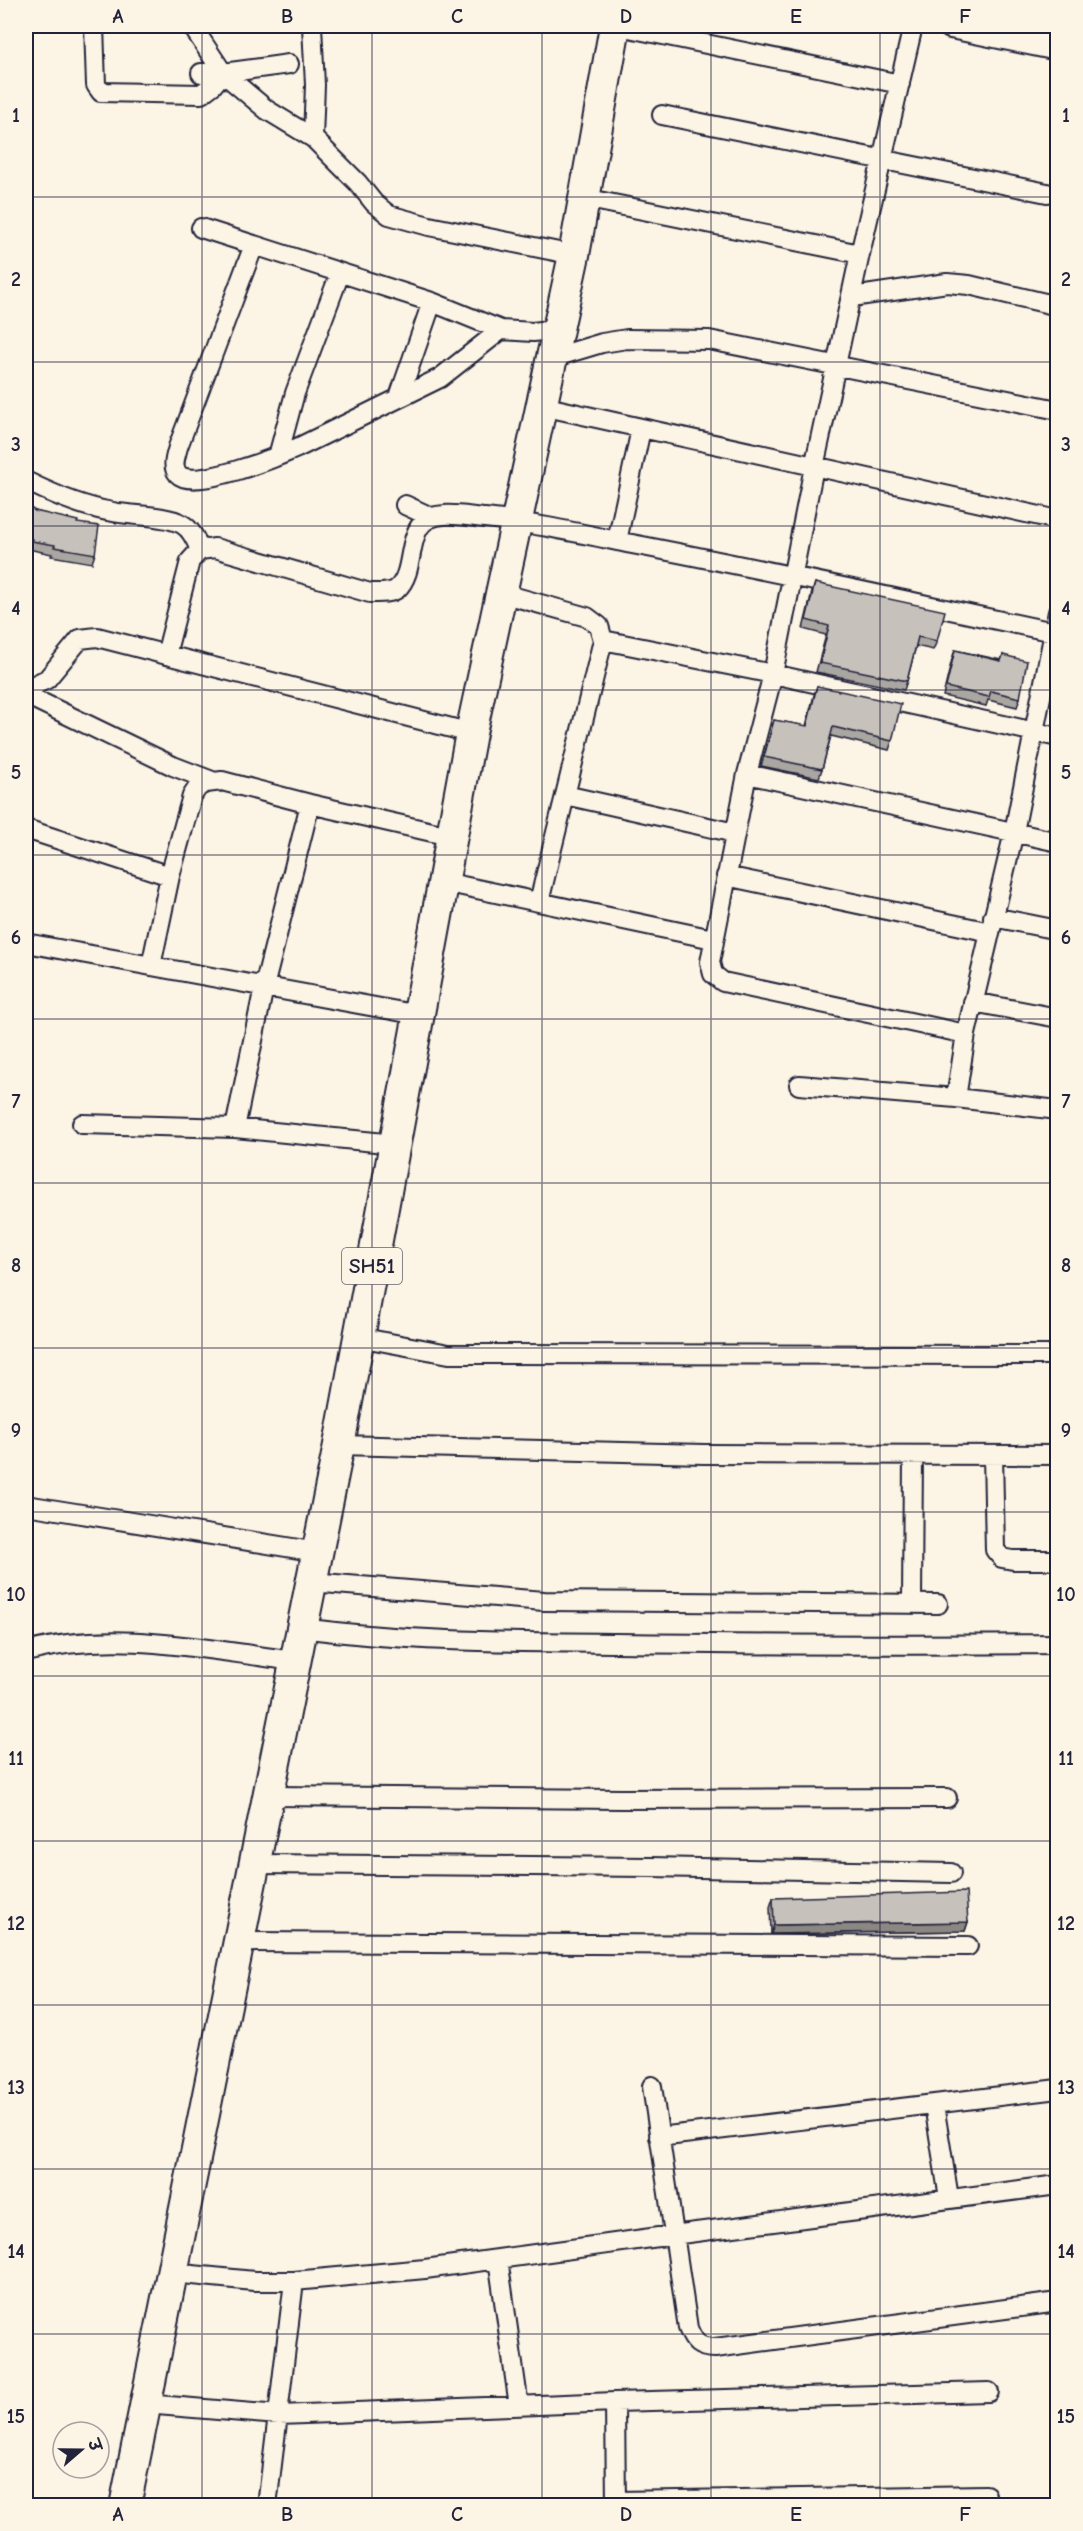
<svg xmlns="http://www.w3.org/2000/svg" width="1083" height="2531" viewBox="0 0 1083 2531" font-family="'Comic Neue','Playpen Sans Deva',sans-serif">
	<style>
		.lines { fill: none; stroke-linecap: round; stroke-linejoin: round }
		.minor-casing { stroke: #22223b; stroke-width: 22 }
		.tertiary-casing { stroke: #22223b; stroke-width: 28 }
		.primary-casing { stroke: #22223b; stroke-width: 34 }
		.minor { stroke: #fcf5e5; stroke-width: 18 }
		.tertiary { stroke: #fcf5e5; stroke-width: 24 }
		.primary { stroke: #fcf5e5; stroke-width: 30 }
		.wall { fill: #aaa6a1; stroke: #22223b; stroke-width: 1.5 }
		.shaded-wall { fill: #8b8783; stroke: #22223b; stroke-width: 1.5 }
		.building { fill: #c6c1bb; stroke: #22223b; stroke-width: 1.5 }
		.grid { fill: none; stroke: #22223b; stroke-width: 1.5; stroke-opacity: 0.55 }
		.labels { text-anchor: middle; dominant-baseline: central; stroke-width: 5; stroke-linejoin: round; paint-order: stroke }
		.shield { fill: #fcf5e5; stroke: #63616e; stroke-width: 1.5 }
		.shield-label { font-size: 21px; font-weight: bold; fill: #22223b }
		.neatline { fill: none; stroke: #22223b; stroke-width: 2 }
		.grid-label { font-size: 20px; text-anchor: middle; font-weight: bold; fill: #22223b }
	</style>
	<rect width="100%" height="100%" fill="#fcf5e5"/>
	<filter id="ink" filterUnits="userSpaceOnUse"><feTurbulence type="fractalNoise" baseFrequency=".0167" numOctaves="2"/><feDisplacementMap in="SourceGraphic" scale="12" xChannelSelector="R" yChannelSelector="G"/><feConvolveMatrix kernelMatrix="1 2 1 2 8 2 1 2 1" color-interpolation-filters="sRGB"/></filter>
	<g filter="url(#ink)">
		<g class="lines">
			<g class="minor-casing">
				<path id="minor" d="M 94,26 L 96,85 L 101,92 L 201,94 L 213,85 L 223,73
					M 192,26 L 223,73 L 267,110 L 313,138 L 358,183 L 374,203 L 389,215 L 429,226 L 574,255
					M 312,26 L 315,85 L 313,138
					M 619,26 L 900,84
					M 913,26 L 860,254 L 814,467 L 773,674 L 747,774 L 710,962 L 713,974 L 723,982 L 966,1034
					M 201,73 L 223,73 L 289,64
					M 662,115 L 1047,193
					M 584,198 L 860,254
					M 201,228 L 432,302 L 501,330 L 533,332 L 557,329
					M 254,245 L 178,447 C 176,456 171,466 178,474 C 193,491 277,457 297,448 L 440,378 L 501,330
					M 852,297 L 947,283 L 969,285 L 1058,306
					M 552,358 L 602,343 L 627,339 L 709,340 L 1058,410
					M 399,397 L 432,302
					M 542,406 L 1058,520
					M 278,456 L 295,393 L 340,273
					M 26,481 C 54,495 82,507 113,512 C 132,516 166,515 182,524 C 191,529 196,540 200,550
					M 405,505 L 431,517
					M 617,541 L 641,429
					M 501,593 L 587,617 L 599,626 L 603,640 L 539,902
					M 603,640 L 773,674 L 1058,737
					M 166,655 L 190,561 L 200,550 L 215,548 L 370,593 C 378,593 390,594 397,589 C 420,568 400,517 444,515 C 457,514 472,517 485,518 C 535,523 583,534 632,544 C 774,571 916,603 1058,633
					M 26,689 L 47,679 L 80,639 L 97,637 L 471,733
					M 26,695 L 173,766 L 212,781
					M 747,774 L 1058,842
					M 565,795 L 735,833
					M 26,829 L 170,876
					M 726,876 L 990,932
					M 444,882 L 713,939
					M 993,917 L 1058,930
					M 26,943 L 419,1015
					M 151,966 L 170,876 L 192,796 L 198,787 L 206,783 L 222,781 L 310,804 L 454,837
					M 973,1002 L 1058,1018
					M 799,1085 L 956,1098 L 1058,1110
					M 956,1098 L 966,1034 L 1014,832 L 1058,612
					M 82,1124 L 235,1128 L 395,1144
					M 235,1128 L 264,987 L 310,804
					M 358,1337 L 449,1354 L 1058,1355
					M 339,1445 L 704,1454 L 1058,1455
					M 993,1455 L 995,1550 L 1002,1558 L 1013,1560 L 1058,1560
					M 26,1505 L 317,1552
					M 311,1582 L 544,1601 L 938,1604
					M 912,1603 L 913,1455
					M 302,1628 C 406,1642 511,1642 616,1643 C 763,1645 910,1645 1058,1644
					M 26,1652 C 114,1628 206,1650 295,1661
					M 268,1796 L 622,1799 L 947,1798
					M 254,1864 L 651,1867 L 951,1873
					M 238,1942 L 968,1946
					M 652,2086 L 688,2328 C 694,2343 699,2348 715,2348 L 1058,2302
					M 934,2105 L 949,2198
					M 659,2137 L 1058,2089
					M 498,2259 L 519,2406
					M 172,2273 L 254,2281 L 294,2281 L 425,2269 L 673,2235 L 1058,2185
					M 615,2402 L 616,2506
					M 145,2404 L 279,2415 L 615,2402 L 989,2392
					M 616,2501 L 986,2495
					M 267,2506 L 294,2281"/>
			</g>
			<g class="tertiary-casing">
				<path id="tertiary" d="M 951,26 L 1058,48"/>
			</g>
			<g class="primary-casing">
				<path id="primary" d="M 125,2506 L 339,1445 L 471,733 L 574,255 L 615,26"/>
			</g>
			<use href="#minor" class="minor"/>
			<use href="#tertiary" class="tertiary"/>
			<use href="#primary" class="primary"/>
		</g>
		<path class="wall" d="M 26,505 L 35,511 L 77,523 L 95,554 L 92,563 L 51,556 L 52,554 L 28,549 L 29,548 L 26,547 Z
			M 815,583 L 937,641 L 933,650 L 916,646 L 907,681 L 904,690 L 816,672 L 826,635 L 803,629 L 812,592 Z
			M 955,650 L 1001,660 L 1003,655 L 1020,698 L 1017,707 L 988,700 L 986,706 L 943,696 L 952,659 Z
			M 817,686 L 892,741 L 889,750 L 831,736 L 822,769 L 819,778 L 761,766 L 774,720 L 806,726 L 814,695 Z
			M 773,1898 L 968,1922 L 965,1931 L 771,1934 L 770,1907 Z"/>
		<path class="shaded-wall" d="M 968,1922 L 965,1931 L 771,1934 L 774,1925 Z"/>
		<path class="building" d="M 26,505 L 35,511 L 78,521 L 77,523 L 99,526 L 95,554 L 54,547 L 55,545 L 32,541 L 32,539 L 26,538 Z
			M 815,583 L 945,611 L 937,641 L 918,637 L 907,681 L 820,663 L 829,626 L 806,620 Z
			M 955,650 L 1001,661 L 1003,655 L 1027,661 L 1020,698 L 991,691 L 989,697 L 946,687 Z
			M 817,686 L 901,704 L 892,741 L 833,727 L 822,769 L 764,757 L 774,720 L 807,726 Z
			M 966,1892 L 968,1922 L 774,1925 L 773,1898 Z"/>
	</g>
	<path class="grid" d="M 202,26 L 202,2506M 372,26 L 372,2506M 542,26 L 542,2506M 711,26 L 711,2506M 880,26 L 880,2506M 26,197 L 1058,197M 26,362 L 1058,362M 26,526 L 1058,526M 26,690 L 1058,690M 26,855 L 1058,855M 26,1019 L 1058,1019M 26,1183 L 1058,1183M 26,1348 L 1058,1348M 26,1512 L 1058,1512M 26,1676 L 1058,1676M 26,1841 L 1058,1841M 26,2005 L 1058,2005M 26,2169 L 1058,2169M 26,2334 L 1058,2334"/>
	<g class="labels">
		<rect class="shield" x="342" y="1248" width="60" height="36" rx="4.5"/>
		<g class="shield-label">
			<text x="372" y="1266">SH51</text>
		</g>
	</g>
	<rect width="1083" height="2531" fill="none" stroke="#fcf5e5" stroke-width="66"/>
	<g transform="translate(81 2450) rotate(70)"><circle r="28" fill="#fcf5e5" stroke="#a5a1a1" stroke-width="1.5"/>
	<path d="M0-4.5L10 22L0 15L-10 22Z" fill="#22223b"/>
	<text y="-9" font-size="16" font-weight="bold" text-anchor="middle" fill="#22223b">उ</text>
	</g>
	<rect x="33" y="33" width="1017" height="2465" class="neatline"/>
	<g class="grid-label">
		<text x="118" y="23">A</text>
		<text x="287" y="23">B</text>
		<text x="457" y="23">C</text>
		<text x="626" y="23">D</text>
		<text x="796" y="23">E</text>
		<text x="965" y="23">F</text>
		<text x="16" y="122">1</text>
		<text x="1066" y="122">1</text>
		<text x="16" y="286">2</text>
		<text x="1066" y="286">2</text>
		<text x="16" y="451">3</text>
		<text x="1066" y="451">3</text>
		<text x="16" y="615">4</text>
		<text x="1066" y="615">4</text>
		<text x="16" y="779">5</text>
		<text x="1066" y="779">5</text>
		<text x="16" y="944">6</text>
		<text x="1066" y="944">6</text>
		<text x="16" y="1108">7</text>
		<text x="1066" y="1108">7</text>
		<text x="16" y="1272">8</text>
		<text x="1066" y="1272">8</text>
		<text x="16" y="1437">9</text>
		<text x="1066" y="1437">9</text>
		<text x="16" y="1601">10</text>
		<text x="1066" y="1601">10</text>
		<text x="16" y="1765">11</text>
		<text x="1066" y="1765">11</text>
		<text x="16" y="1930">12</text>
		<text x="1066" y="1930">12</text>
		<text x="16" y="2094">13</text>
		<text x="1066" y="2094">13</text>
		<text x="16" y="2258">14</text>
		<text x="1066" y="2258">14</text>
		<text x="16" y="2423">15</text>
		<text x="1066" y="2423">15</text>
		<text x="118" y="2521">A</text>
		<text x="287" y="2521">B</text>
		<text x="457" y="2521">C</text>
		<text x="626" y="2521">D</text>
		<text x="796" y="2521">E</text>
		<text x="965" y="2521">F</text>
	</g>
</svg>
